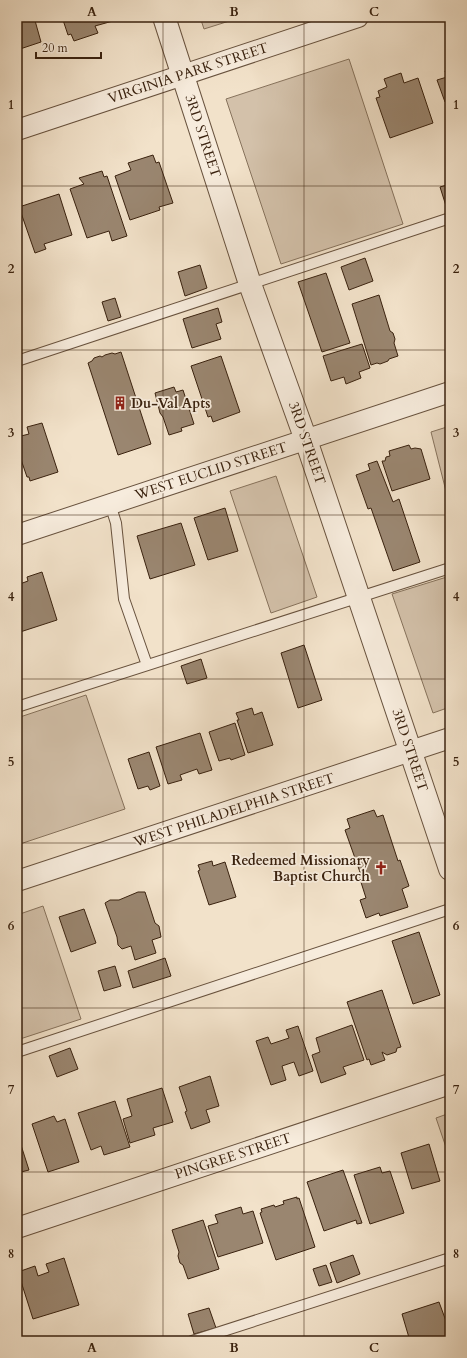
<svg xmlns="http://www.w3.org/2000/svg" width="467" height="1358" viewBox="0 0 467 1358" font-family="Cardo,serif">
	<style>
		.green { fill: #d3c1aa; stroke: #86725c }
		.building { fill: #9a8670; stroke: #3a220f }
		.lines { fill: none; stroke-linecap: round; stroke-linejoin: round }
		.service-casing { stroke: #68523e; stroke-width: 12 }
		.minor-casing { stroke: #68523e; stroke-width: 22 }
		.tertiary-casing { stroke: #68523e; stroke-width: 24 }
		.service { stroke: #f7ecdd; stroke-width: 10 }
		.minor { stroke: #f7ecdd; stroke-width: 20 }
		.tertiary { stroke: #f7ecdd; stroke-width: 22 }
		.grid { fill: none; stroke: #3a220f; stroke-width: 1; stroke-opacity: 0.55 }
		.labels { text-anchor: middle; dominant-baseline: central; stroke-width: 3.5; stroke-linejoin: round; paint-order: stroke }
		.street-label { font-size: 14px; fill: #3a220f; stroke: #f7ecdd }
		.poi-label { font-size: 14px; font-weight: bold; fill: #3a220f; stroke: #f7ecdd; text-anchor: start }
		.neatline { fill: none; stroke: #3a220f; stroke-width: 1.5 }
		.grid-label { font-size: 13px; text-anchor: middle; font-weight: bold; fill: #3a220f }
	</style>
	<rect width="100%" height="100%" fill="#f2e2ca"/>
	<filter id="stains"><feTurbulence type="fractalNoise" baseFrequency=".005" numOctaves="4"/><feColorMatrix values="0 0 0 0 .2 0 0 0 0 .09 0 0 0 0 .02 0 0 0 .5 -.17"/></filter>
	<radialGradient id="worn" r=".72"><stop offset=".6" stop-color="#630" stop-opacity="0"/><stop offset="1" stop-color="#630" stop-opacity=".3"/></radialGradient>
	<path class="green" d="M 200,17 L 242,17 L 204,29 Z
		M 349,59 L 403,224 L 281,264 L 226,99 Z
		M 450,426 L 450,507 L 431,432 Z
		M 276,476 L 317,597 L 271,613 L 230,491 Z
		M 450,576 L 450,707 L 433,713 L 392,594 Z
		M 86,695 L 125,809 L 17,845 L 17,718 Z
		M 43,906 L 81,1019 L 17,1040 L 17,915 Z
		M 450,1113 L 450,1159 L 436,1118 Z"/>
	<path class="building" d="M 17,17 L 34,17 L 41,42 L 17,50 Z
		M 62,17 L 119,17 L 120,19 L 95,26 L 98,33 L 74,41 L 71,34 L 68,35 Z
		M 450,70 L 450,100 L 445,102 L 437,80 L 447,77 L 445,71 Z
		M 401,73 L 404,83 L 418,78 L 433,123 L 390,138 L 376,98 L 380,97 L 378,91 L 387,87 L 384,79 Z
		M 153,155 L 156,163 L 159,162 L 173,203 L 159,207 L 160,210 L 130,220 L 115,176 L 131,170 L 128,163 Z
		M 102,171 L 104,177 L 107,176 L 127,236 L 112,241 L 109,231 L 87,238 L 70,189 L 84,184 L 79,178 Z
		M 450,184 L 450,208 L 447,209 L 440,187 Z
		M 59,194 L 72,235 L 44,244 L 46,249 L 35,253 L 19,207 Z
		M 365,258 L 373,281 L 349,290 L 341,267 Z
		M 200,265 L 207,288 L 185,296 L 178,272 Z
		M 326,273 L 350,343 L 322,352 L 298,282 Z
		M 379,295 L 390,331 L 393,333 L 395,339 L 394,343 L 398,356 L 389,359 L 388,361 L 380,364 L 377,363 L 371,365 L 352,304 Z
		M 115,298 L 121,317 L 108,321 L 102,302 Z
		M 218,308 L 222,322 L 216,324 L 221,339 L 192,348 L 183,319 Z
		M 362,344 L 370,368 L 359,372 L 361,378 L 346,384 L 344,377 L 331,381 L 323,356 Z
		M 121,352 L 151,444 L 118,455 L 88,363 L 92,361 L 94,358 L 100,356 L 102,357 L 105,355 L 112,353 L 115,354 Z
		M 221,356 L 240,412 L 213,422 L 211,416 L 208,417 L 191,366 Z
		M 174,387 L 176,392 L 183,390 L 194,424 L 181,428 L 182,431 L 169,435 L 163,417 L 160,413 L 155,393 Z
		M 42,423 L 58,472 L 30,481 L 29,477 L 27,477 L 17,448 L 17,437 L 29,434 L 27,427 Z
		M 409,445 L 411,449 L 415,448 L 421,449 L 430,479 L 392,491 L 382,461 L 385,461 L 386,457 L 390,456 L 389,451 Z
		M 377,461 L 393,502 L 399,499 L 420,562 L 393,571 L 371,508 L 368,509 L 356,475 L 370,470 L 368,464 Z
		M 225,508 L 238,551 L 208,560 L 194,518 Z
		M 181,523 L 195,565 L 150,579 L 137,536 Z
		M 42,572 L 57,620 L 17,633 L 17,585 L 28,581 L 27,577 Z
		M 304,645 L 322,700 L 298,708 L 281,653 Z
		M 201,659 L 207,678 L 187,684 L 181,666 Z
		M 252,708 L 254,715 L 262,712 L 273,745 L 248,753 L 237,720 L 239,720 L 236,713 Z
		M 235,723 L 245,755 L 231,760 L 230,758 L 219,761 L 209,732 Z
		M 200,733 L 212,770 L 199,774 L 197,769 L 180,775 L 182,780 L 168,784 L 156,747 Z
		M 149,752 L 160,786 L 150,790 L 148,786 L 138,789 L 128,759 Z
		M 374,810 L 377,817 L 383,815 L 398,861 L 400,860 L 409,886 L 402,889 L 408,907 L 380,916 L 379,913 L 366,918 L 360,900 L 366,898 L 359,876 L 361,875 L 345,830 L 350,828 L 347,819 Z
		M 212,861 L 213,866 L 225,862 L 236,897 L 209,905 L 198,871 L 200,870 L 198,865 Z
		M 138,892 L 145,892 L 155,923 L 159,926 L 161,937 L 152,940 L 156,953 L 135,960 L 131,946 L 122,949 L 118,945 L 117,937 L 105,903 L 110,900 L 119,900 Z
		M 84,909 L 96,943 L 71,952 L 59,917 Z
		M 419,932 L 440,995 L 413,1004 L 392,941 Z
		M 165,958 L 171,976 L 133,988 L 128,971 Z
		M 115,966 L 121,986 L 104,991 L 98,971 Z
		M 382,990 L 401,1047 L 397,1048 L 396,1052 L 387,1055 L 382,1052 L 385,1060 L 371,1065 L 369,1059 L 367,1060 L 347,1002 Z
		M 352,1025 L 364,1060 L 343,1067 L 346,1074 L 321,1083 L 312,1055 L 320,1052 L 316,1038 Z
		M 298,1026 L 313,1071 L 299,1076 L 294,1062 L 282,1066 L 286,1080 L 271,1085 L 256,1041 L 268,1037 L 271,1044 L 289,1038 L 286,1030 Z
		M 70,1048 L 78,1069 L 57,1077 L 49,1056 Z
		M 210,1076 L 219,1106 L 206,1110 L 210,1122 L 191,1129 L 185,1112 L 187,1111 L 179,1087 Z
		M 162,1088 L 173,1122 L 153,1128 L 155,1135 L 130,1143 L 123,1119 L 132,1116 L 127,1099 Z
		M 115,1101 L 130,1147 L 104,1155 L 101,1146 L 91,1150 L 78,1113 Z
		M 54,1116 L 57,1122 L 65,1119 L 79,1162 L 48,1172 L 32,1124 Z
		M 20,1142 L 29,1170 L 17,1173 L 17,1143 Z
		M 429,1144 L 440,1181 L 412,1189 L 401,1153 Z
		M 380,1167 L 382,1173 L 390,1171 L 404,1213 L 370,1224 L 354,1175 Z
		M 343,1170 L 362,1223 L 357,1224 L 356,1220 L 324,1231 L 307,1182 Z
		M 297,1197 L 297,1199 L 299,1198 L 315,1247 L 276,1260 L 260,1213 L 262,1212 L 261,1209 L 274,1205 L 275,1207 L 284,1204 L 283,1201 Z
		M 241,1207 L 243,1214 L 253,1211 L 263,1243 L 218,1257 L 208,1226 L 218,1223 L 215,1215 Z
		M 203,1220 L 219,1269 L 188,1279 L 183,1265 L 180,1263 L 178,1256 L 179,1252 L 172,1230 Z
		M 353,1255 L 360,1274 L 337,1283 L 330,1263 Z
		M 64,1258 L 79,1305 L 33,1319 L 18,1272 L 35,1266 L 38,1276 L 49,1272 L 46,1264 Z
		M 326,1265 L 332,1282 L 319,1286 L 313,1269 Z
		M 439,1302 L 450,1332 L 450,1341 L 410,1341 L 402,1314 Z
		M 17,1307 L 20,1317 L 17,1318 Z
		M 209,1308 L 216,1328 L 194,1334 L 188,1314 Z"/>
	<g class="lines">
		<g class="service-casing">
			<path id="service" d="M 17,361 L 450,218
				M 110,504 L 116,523 L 124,599 L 147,665
				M 17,707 L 450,568
				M 17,1052 L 450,909
				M 192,1341 L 450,1258"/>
		</g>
		<g class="minor-casing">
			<path id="minor" d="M 17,130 L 358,17
				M 17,535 L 450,392
				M 17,881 L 450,738
				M 17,1228 L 450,1084"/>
		</g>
		<g class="tertiary-casing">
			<path id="tertiary" d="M 164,17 L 250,284 L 306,440 L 450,869"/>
		</g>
		<use href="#service" class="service"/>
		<use href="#minor" class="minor"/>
		<use href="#tertiary" class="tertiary"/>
	</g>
	<path class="grid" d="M 163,17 L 163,1341M 304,17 L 304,1341M 17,186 L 450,186M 17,350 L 450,350M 17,515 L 450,515M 17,679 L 450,679M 17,843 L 450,843M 17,1008 L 450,1008M 17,1172 L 450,1172"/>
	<defs>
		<g id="building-bare" transform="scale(1.08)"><path d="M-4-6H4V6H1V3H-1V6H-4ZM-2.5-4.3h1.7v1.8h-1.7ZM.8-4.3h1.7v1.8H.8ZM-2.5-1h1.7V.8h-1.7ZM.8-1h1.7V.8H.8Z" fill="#8f2418" stroke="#f7ecdd" stroke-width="2.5" paint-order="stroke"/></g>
		<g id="church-bare" transform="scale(1.08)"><path d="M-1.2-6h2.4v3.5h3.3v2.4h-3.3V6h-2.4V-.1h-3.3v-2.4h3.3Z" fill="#8f2418" stroke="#f7ecdd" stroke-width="2.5" paint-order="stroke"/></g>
	</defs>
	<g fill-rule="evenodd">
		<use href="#building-bare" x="120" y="403"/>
		<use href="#church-bare" x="381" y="868"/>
	</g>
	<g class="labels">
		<g class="street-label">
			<text transform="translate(188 73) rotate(-18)">VIRGINIA PARK STREET</text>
			<text transform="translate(203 136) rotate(72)">3RD STREET</text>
			<text transform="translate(307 443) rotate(71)">3RD STREET</text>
			<text transform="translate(211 471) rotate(-18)">WEST EUCLID STREET</text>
			<text transform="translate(410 750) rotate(72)">3RD STREET</text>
			<text transform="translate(234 810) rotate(-18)">WEST PHILADELPHIA STREET</text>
			<text transform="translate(233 1156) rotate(-18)">PINGREE STREET</text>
		</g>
		<g class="poi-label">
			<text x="131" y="403">Du-Val Apts</text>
			<text x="370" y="860" text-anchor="end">Redeemed Missionary<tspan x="370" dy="16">Baptist Church</tspan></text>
		</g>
	</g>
	<rect width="467" height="1358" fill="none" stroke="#f2e2ca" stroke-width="44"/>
	<path d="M36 52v6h65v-6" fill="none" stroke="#3a220f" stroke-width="2"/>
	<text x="42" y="52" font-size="12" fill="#3a220f" stroke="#f7ecdd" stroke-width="3" paint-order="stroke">20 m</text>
	<rect x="22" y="22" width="423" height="1314" class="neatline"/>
	<g class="grid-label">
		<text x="92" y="16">A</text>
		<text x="234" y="16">B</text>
		<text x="374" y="16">C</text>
		<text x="11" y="109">1</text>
		<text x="456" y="109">1</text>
		<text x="11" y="273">2</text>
		<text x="456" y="273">2</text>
		<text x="11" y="437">3</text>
		<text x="456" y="437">3</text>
		<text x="11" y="601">4</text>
		<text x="456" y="601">4</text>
		<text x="11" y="766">5</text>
		<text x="456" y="766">5</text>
		<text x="11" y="930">6</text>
		<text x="456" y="930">6</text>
		<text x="11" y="1094">7</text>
		<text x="456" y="1094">7</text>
		<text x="11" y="1258">8</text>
		<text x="456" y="1258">8</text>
		<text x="92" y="1352">A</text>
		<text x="234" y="1352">B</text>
		<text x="374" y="1352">C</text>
	</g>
	<rect width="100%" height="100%" filter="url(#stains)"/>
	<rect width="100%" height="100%" fill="url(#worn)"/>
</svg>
